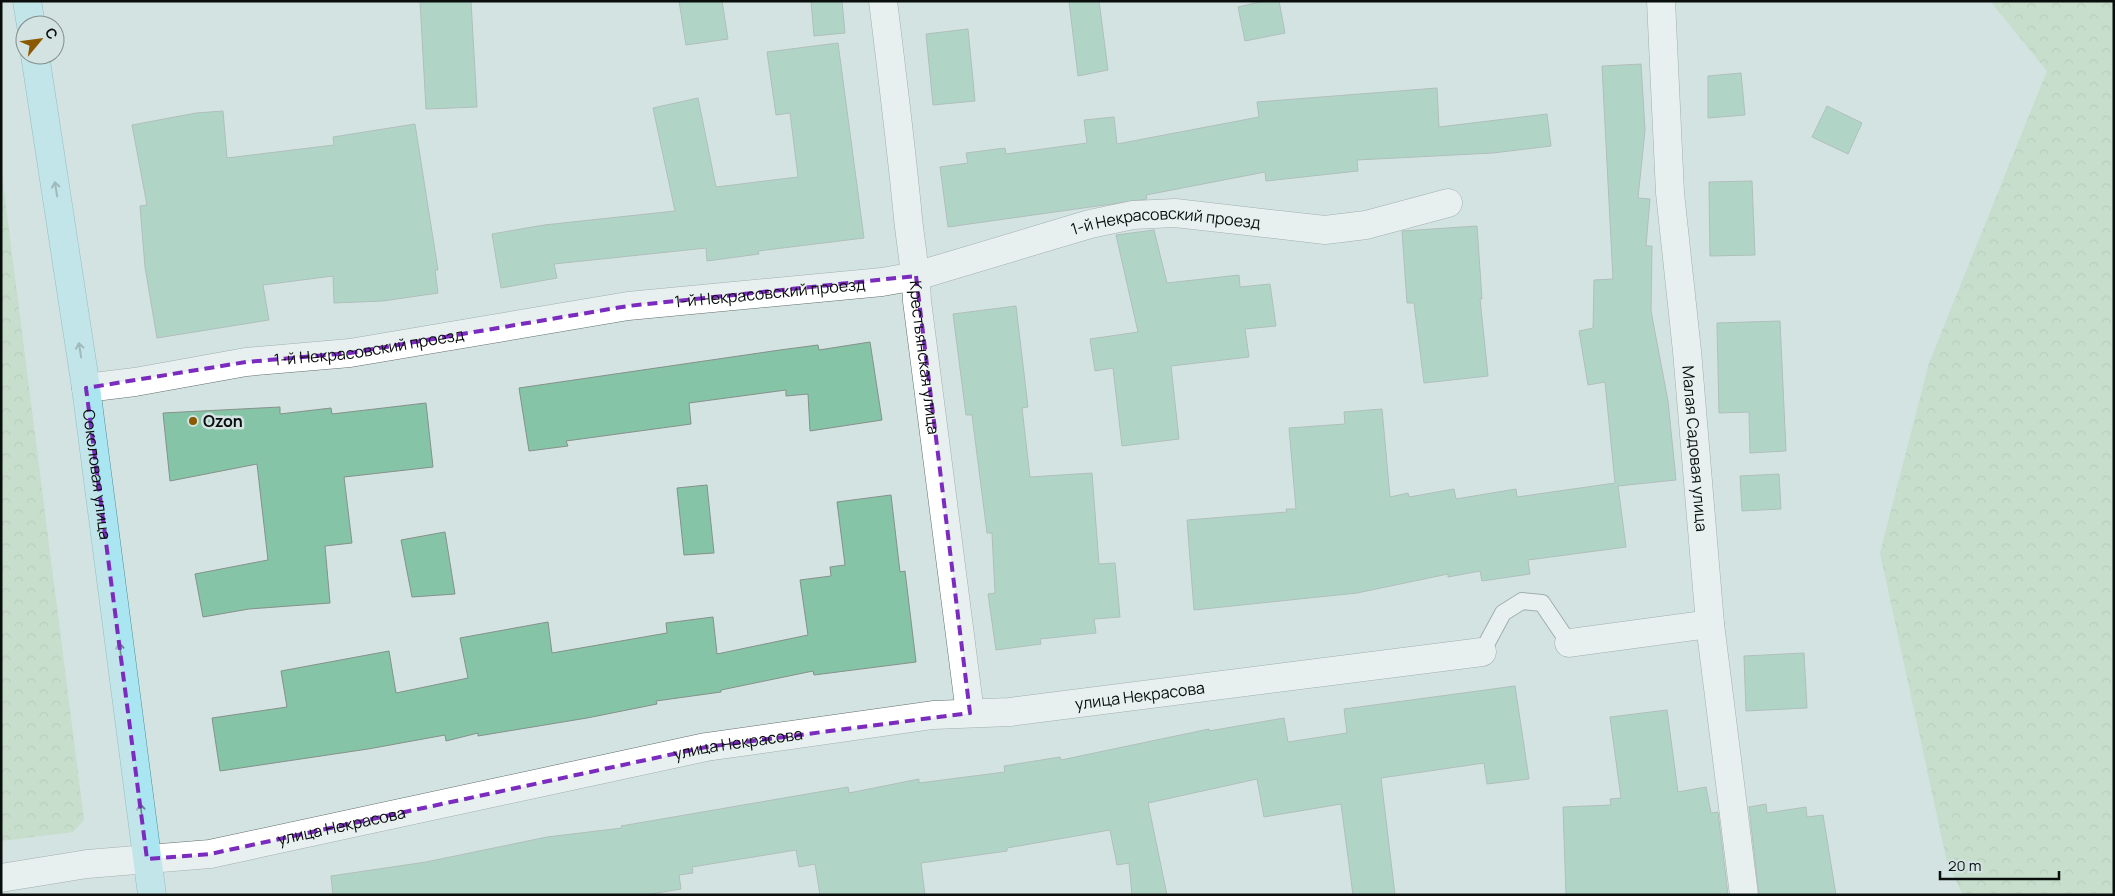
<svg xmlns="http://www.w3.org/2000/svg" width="2115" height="896" viewBox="0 0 2115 896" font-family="Manrope,sans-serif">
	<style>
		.forest { fill: url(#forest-crowns) }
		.building { fill: #86c4a7; stroke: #85918b }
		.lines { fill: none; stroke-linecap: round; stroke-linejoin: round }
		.lane-casing { stroke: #616f6d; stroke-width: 18 }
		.street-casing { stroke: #616f6d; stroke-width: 29 }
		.primary-casing { stroke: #4d8f9b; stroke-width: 29 }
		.lane { stroke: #fff; stroke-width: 16 }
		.street { stroke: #fff; stroke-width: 28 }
		.primary { stroke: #aae6f1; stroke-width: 28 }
		.oneway { stroke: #62858a }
		.marked { fill: none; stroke: #7b2cbf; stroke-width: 4; stroke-dasharray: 10 6; stroke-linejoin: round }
		.poi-dot { fill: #8a5900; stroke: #d3e3e1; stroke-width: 2 }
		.labels { text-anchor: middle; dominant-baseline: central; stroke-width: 5; stroke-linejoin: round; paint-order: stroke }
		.street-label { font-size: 16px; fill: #090e0d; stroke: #d3e3e1 }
		.poi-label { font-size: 16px; font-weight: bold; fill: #090e0d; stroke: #d3e3e1; text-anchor: start }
	</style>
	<defs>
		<pattern id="forest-crowns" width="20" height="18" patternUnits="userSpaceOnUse" patternTransform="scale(1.25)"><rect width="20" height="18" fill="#b5d7af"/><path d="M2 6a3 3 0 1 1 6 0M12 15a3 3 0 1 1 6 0" fill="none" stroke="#9ab795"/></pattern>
	</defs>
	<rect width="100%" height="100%" fill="#d3e3e1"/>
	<path class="forest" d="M 1990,1 L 2114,1 L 2114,895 L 1963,895 L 1947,862 L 1880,553 L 1929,363 L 2047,71 Z
		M 1,167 L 84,820 L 73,832 L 1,841 Z"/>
	<path class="building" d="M 420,1 L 471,1 L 477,107 L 426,109 Z
		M 679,1 L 722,1 L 728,39 L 686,45 Z
		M 811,1 L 842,1 L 845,33 L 814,36 Z
		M 1069,1 L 1099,1 L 1108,70 L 1078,76 Z
		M 1264,1 L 1279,1 L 1285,33 L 1245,41 L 1238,7 Z
		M 968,29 L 975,101 L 933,105 L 926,34 Z
		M 838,43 L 864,238 L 758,251 L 759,254 L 707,261 L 706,248 L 554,264 L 557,278 L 501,288 L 492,234 L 544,225 L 675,211 L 653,108 L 698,98 L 716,187 L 798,177 L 790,113 L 776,115 L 767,52 Z
		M 1641,64 L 1645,130 L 1638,198 L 1650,199 L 1646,246 L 1652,246 L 1651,311 L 1668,401 L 1676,480 L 1618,486 L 1626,547 L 1528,560 L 1530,574 L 1482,581 L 1480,571 L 1448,577 L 1448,574 L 1357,593 L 1194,610 L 1187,520 L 1287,512 L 1286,509 L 1296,509 L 1289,428 L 1345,424 L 1344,412 L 1382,409 L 1390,497 L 1408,493 L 1409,497 L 1454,489 L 1456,499 L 1516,489 L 1517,497 L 1615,483 L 1605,382 L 1588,385 L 1579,331 L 1593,328 L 1594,280 L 1613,279 L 1602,66 Z
		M 1741,73 L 1745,115 L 1708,118 L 1708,76 Z
		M 1437,88 L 1439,127 L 1547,114 L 1551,146 L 1493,153 L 1357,160 L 1358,171 L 1266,181 L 1265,172 L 1146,195 L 1147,199 L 948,227 L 940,167 L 968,163 L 966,153 L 1005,148 L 1006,154 L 1087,143 L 1084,120 L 1114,117 L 1117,144 L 1259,117 L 1257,102 Z
		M 1827,106 L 1862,123 L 1848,154 L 1812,137 Z
		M 223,111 L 227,158 L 334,145 L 333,137 L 415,124 L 438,270 L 435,270 L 438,293 L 383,301 L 334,303 L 333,276 L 263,285 L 269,320 L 157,338 L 145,267 L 140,206 L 147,205 L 132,125 L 196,113 Z
		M 1752,181 L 1755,255 L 1710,256 L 1709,182 Z
		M 1477,226 L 1482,299 L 1480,299 L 1488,376 L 1424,383 L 1414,303 L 1407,303 L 1402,231 Z
		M 1154,230 L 1167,283 L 1239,275 L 1240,287 L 1270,284 L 1276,326 L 1245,329 L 1249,357 L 1171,366 L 1179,439 L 1122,446 L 1113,368 L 1095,371 L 1090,339 L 1138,332 L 1116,235 Z
		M 1016,306 L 1028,407 L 1022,408 L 1030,477 L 1092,473 L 1099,564 L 1115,563 L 1120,617 L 1094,619 L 1096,633 L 1040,639 L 1041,644 L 996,650 L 988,594 L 995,593 L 992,533 L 987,533 L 972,415 L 966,415 L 953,314 Z
		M 1780,321 L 1786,451 L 1750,453 L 1749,412 L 1719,413 L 1717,323 Z
		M 870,342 L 882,420 L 810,431 L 808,394 L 786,396 L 786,390 L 689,403 L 691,424 L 566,441 L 568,446 L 529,451 L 519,388 L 780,350 L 818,345 L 819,350 Z
		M 426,403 L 433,467 L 344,477 L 352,543 L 325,546 L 330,603 L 249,609 L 203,617 L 195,574 L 268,560 L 257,464 L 170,481 L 163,413 L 280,407 L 280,414 L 331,408 L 332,414 Z
		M 1779,474 L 1781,509 L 1742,511 L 1740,476 Z
		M 707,485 L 714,553 L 684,555 L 677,488 Z
		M 891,495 L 900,572 L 905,571 L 916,662 L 814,675 L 813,671 L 721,690 L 721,692 L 656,701 L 657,704 L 587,718 L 478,736 L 478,733 L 446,741 L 445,735 L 368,749 L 220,771 L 212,718 L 287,707 L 281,671 L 389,651 L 396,693 L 468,678 L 460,638 L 548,622 L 552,653 L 667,633 L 666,623 L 713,617 L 717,654 L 808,635 L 800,580 L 831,576 L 830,567 L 845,565 L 837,502 Z
		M 445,532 L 455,594 L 412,597 L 401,540 Z
		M 1804,653 L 1807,708 L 1746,711 L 1744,656 Z
		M 1515,686 L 1529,779 L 1487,784 L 1484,763 L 1381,778 L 1395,895 L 1353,895 L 1341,804 L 1264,817 L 1257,779 L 1148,803 L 1167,895 L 1132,895 L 1129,863 L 1117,865 L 1110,830 L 1007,848 L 1007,851 L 921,863 L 925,895 L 820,895 L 815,864 L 799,867 L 796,850 L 692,867 L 693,873 L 679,875 L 681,889 L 645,895 L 333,895 L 331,876 L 426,862 L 547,837 L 622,828 L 621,826 L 848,787 L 849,793 L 919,779 L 919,783 L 1005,772 L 1004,766 L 1060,757 L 1061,760 L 1209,729 L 1209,731 L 1284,718 L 1288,742 L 1347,733 L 1344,709 Z
		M 1667,710 L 1678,792 L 1706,787 L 1711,813 L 1718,812 L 1728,895 L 1566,895 L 1563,807 L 1611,805 L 1610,799 L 1621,798 L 1610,717 Z
		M 1766,804 L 1767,813 L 1806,807 L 1807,817 L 1823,815 L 1836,895 L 1759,895 L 1749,807 Z"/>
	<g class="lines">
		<g class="lane-casing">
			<path id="lane" d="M 1482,652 L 1503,613 L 1522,601 L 1542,603 L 1569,643"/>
		</g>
		<g class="street-casing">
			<g id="street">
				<path id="s1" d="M 883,1 C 892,73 901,145 908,218 C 911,246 916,273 917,301 L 970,713"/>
				<path id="s2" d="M 1661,1 L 1670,193 L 1687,351 L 1710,624 L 1744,895"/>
				<path id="s3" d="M 86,388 L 135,382 L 246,362 L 350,353 L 628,306 L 882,282 L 916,276 L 1090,224 L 1133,215 L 1175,213 L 1325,230 L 1366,225 L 1448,203"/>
				<path d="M 1569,643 L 1710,624"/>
				<path id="s4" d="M 1,878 L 87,864 L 210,854 L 706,747 L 933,715 L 1010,712 L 1482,652"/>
			</g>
		</g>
		<g class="primary-casing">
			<g id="primary">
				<path d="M 27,1 L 31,25"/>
				<path id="s5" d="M 35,55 L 86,388 L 152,895"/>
			</g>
		</g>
		<use href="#lane" class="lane"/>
		<use href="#street" class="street"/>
		<use href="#primary" class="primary"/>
	</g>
	<defs><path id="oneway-shaft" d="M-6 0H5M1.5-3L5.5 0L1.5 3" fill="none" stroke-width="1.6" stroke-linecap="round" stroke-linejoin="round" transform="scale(1.25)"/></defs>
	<g class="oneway">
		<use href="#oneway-shaft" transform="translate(56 189) rotate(-99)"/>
		<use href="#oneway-shaft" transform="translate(80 350) rotate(-99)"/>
		<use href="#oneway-shaft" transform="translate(120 650) rotate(-97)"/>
		<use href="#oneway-shaft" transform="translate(141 811) rotate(-97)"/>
	</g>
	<path d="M0 0H2115V896H0ZM 916,276 L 970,713 L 706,747 L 210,854 L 147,859 L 86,388 L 246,362 L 350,353 L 628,306 Z" fill="#d3e3e1" fill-opacity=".55" fill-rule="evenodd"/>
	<path class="marked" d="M 916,276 L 970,713 L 706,747 L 210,854 L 147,859 L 86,388 L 246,362 L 350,353 L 628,306 Z"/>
	<circle class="poi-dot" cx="193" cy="421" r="5"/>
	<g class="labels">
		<g class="street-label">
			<text stroke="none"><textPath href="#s3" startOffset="1096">1-й Некрасовский проезд</textPath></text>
			<text stroke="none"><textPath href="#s3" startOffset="691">1-й Некрасовский проезд</textPath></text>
			<text stroke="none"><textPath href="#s3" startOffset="286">1-й Некрасовский проезд</textPath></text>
			<text stroke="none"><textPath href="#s1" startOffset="359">Крестьянская улица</textPath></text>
			<text stroke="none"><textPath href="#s2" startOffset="449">Малая Садовая улица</textPath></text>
			<text stroke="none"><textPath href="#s5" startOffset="424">Соколовая улица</textPath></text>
			<text stroke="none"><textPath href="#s4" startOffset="1155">улица Некрасова</textPath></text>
			<text stroke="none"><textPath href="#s4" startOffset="750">улица Некрасова</textPath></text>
			<text stroke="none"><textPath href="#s4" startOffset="345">улица Некрасова</textPath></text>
		</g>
		<g class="poi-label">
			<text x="203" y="421">Ozon</text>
		</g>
	</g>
	<rect width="2115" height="896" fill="none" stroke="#090e0d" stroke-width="5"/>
	<g transform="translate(40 40) rotate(61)"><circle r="24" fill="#d3e3e1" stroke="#828e8c"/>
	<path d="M0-4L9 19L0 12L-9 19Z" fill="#8a5900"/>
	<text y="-8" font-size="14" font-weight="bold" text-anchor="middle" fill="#090e0d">С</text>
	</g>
	<path d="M1940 871v8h119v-8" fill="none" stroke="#090e0d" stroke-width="2.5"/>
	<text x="1948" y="871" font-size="15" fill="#090e0d" stroke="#d3e3e1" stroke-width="4" paint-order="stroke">20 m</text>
</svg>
